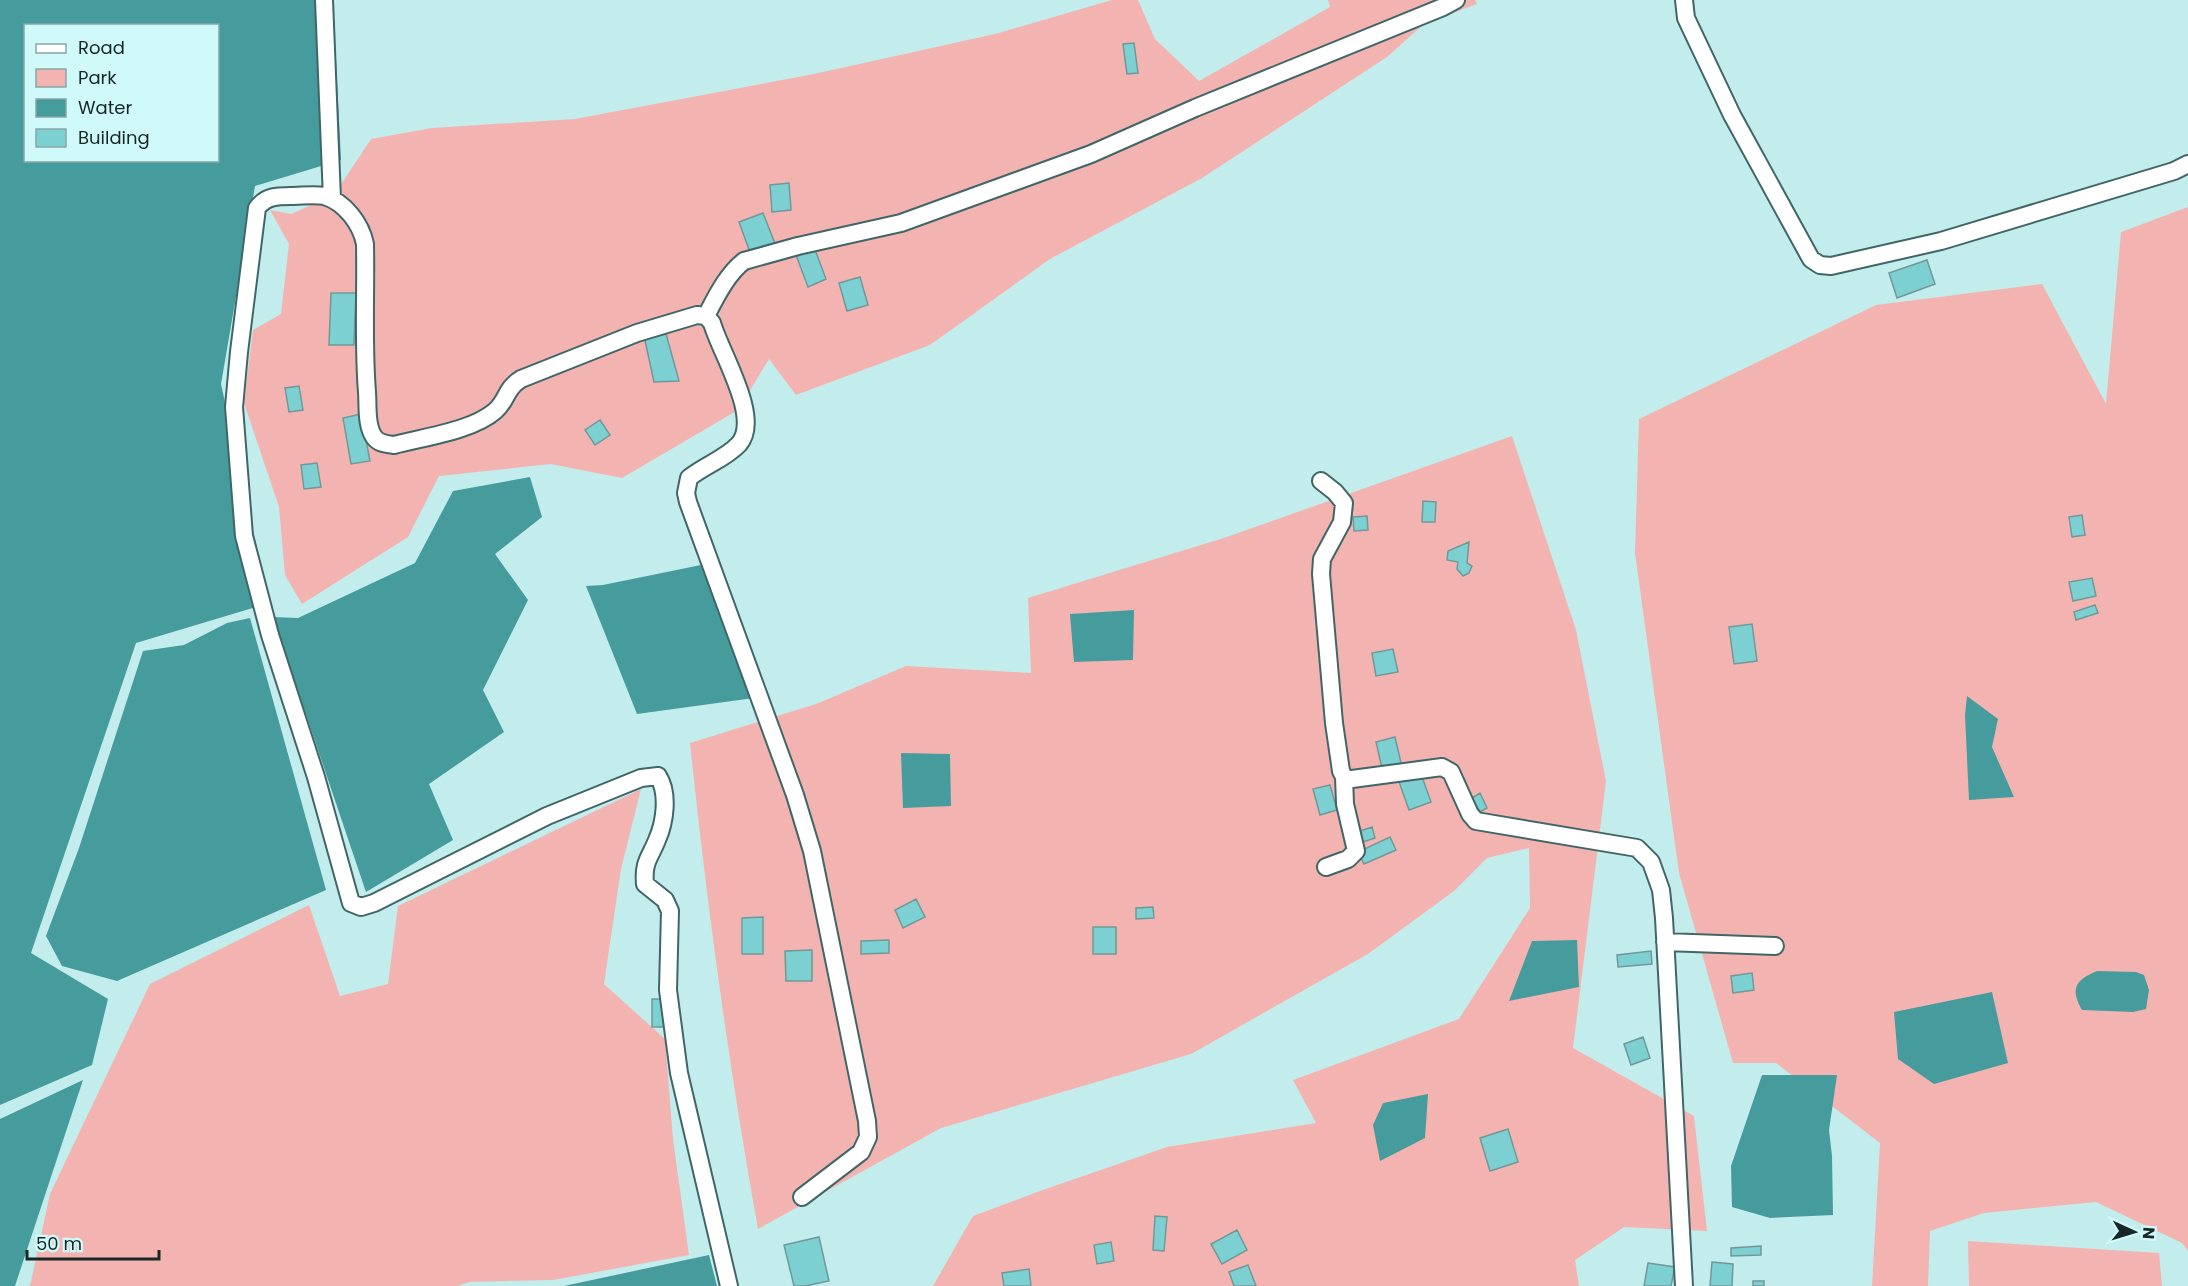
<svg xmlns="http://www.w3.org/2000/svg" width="2188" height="1286" viewBox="0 0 2188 1286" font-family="Poppins,sans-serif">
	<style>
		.green { fill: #f3b4b1 }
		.water { fill: #469b9d; fill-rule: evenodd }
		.building { fill: #7dd0d2; stroke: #719898; stroke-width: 1.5 }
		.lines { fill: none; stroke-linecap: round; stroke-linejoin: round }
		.street-casing { stroke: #416667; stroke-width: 20 }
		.street { stroke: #fff; stroke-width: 16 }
	</style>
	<rect width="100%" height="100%" fill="#c3eced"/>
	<path class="green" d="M 1112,0 L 1138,0 L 1155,39 L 1199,81 L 1330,7 L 1328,0 L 1475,0 L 1477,4 L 1425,23 L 1387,57 L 1202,178 L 1050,259 L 930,345 L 796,395 L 769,359 L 738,410 L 622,478 L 551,464 L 439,476 L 408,537 L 302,604 L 285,575 L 279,507 L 244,403 L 253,330 L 281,314 L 289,244 L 270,210 L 291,214 L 334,195 L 371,139 L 432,128 L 575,119 L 814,74 L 995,34 Z
		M 2188,207 L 2188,1251 L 2182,1243 L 2096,1202 L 1984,1213 L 1930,1231 L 1928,1286 L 1872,1286 L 1880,1143 L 1776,1063 L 1733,1063 L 1679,873 L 1635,553 L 1639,419 L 1876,305 L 2042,284 L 2106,404 L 2121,232 Z
		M 1512,436 L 1576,630 L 1606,781 L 1573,1048 L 1694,1116 L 1707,1231 L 1624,1227 L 1575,1260 L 1579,1286 L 933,1286 L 973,1216 L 1040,1191 L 1167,1147 L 1316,1123 L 1293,1080 L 1459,1019 L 1530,908 L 1529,848 L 1487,858 L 1454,891 L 1368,954 L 1191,1054 L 941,1128 L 758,1229 C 729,1068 707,906 690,743 L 816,704 L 906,666 L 1031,673 L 1028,598 L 1227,537 Z
		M 641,789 L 621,869 L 604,984 L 665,1039 L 673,1139 L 689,1255 L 553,1280 L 469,1282 L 458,1286 L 30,1286 L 50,1194 L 150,984 L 309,905 L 340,996 L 388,984 L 398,906 Z
		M 1968,1241 L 2159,1253 L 2162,1286 L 1969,1286 Z"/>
	<path class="water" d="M 0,0 L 333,0 L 341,160 L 255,186 L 221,384 L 269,603 L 136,643 L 31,953 L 108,999 L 92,1065 L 0,1105 ZM 26,26 L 218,26 L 218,160 L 26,160 Z
		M 530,477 L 542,517 L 495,554 L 528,600 L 483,690 L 504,732 L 429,784 L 453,840 L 366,892 L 273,617 L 298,618 L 415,563 L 453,491 Z
		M 701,565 L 754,698 L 637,714 L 586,586 L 603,585 Z
		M 1134,610 L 1133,660 L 1074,662 L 1070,614 Z
		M 250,618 L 326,890 L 117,981 L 62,966 L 46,936 L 79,848 L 143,651 L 184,645 L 227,623 Z
		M 1967,696 L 1998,719 L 1992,747 L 2014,797 L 1969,800 L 1965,715 Z
		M 901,753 L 950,754 L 951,806 L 903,808 Z
		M 1577,940 L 1579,987 L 1509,1001 L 1532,941 Z
		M 2097,971 L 2136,972 L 2144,975 L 2149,990 L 2146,1009 L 2133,1012 L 2082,1010 C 2070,989 2075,980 2097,971 Z
		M 1992,992 L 2008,1063 L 1934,1084 L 1898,1059 L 1894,1012 Z
		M 1762,1075 L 1837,1075 L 1829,1130 L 1832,1156 L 1833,1215 L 1770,1218 L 1732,1207 L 1731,1166 Z
		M 83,1080 L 15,1286 L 0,1286 L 0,1119 Z
		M 1428,1094 L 1425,1138 L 1380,1161 L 1373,1125 L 1383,1103 Z
		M 709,1255 L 717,1286 L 564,1286 Z"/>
	<path class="building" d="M 1134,43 L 1138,73 L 1127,74 L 1123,44 Z
		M 789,183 L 791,210 L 772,212 L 770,185 Z
		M 763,213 L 776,246 L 751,255 L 739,222 Z
		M 814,247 L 826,279 L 808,287 L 796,255 Z
		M 1927,260 L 1935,284 L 1897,298 L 1889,273 Z
		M 860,277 L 868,305 L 847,311 L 839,283 Z
		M 331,293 L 356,293 L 354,345 L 329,345 Z
		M 665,330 L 679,381 L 654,382 L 644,336 Z
		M 299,386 L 303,410 L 289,412 L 285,388 Z
		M 361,414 L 370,461 L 351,464 L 343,418 Z
		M 600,420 L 610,435 L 595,445 L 585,430 Z
		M 317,463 L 321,487 L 304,489 L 301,465 Z
		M 1423,501 L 1436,502 L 1435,522 L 1422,522 Z
		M 2082,515 L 2085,535 L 2072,537 L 2069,517 Z
		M 1367,516 L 1368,530 L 1354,531 L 1353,517 Z
		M 1469,542 L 1467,563 L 1472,566 L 1469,573 L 1463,576 L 1457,569 L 1458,562 L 1447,560 L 1448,551 Z
		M 2092,578 L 2096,596 L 2073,601 L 2069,582 Z
		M 2095,605 L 2098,613 L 2076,620 L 2074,612 Z
		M 1752,624 L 1757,661 L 1734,664 L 1729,627 Z
		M 1393,649 L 1398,672 L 1376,676 L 1372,653 Z
		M 1395,737 L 1401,763 L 1382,768 L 1376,742 Z
		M 1420,771 L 1431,802 L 1409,810 L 1398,779 Z
		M 1330,785 L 1337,810 L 1320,815 L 1313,789 Z
		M 1480,793 L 1487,808 L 1480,812 L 1472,798 Z
		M 1372,827 L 1375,838 L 1360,843 L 1357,832 Z
		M 1390,837 L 1396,850 L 1364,864 L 1358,852 Z
		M 916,899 L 925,917 L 903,928 L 895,910 Z
		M 1153,907 L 1154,918 L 1136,919 L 1136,908 Z
		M 763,917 L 763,954 L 742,954 L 742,918 Z
		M 1093,927 L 1116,927 L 1116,954 L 1093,954 Z
		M 889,940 L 889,953 L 861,954 L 861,941 Z
		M 812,950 L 812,981 L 786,981 L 785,951 Z
		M 1651,951 L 1652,964 L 1618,967 L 1617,955 Z
		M 1752,973 L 1754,990 L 1733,993 L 1731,976 Z
		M 652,999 L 668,999 L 668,1027 L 652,1027 Z
		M 1643,1037 L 1650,1058 L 1631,1065 L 1624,1044 Z
		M 1508,1129 L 1518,1162 L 1490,1171 L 1480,1138 Z
		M 1155,1216 L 1167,1217 L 1164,1251 L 1153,1250 Z
		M 1237,1230 L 1247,1250 L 1222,1264 L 1211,1244 Z
		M 819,1237 L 829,1281 L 805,1286 L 794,1286 L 784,1245 Z
		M 1111,1242 L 1114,1261 L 1097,1264 L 1094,1245 Z
		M 1761,1246 L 1761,1255 L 1731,1256 L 1731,1248 Z
		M 1712,1262 L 1733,1264 L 1732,1286 L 1710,1286 Z
		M 1648,1263 L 1675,1267 L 1671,1286 L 1644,1286 Z
		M 1248,1265 L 1256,1286 L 1234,1286 L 1229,1272 Z
		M 1029,1269 L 1031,1286 L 1004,1286 L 1002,1273 Z
		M 1753,1281 L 1764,1281 L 1764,1286 L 1753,1286 Z"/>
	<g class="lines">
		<g class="street-casing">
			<path id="street" d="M 324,0 L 332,199
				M 1684,0 L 1686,18 L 1732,115 L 1811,259 L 1820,265 L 1831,266 L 1941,241 L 2174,171 L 2188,164
				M 706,316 C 716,297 727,274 744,261 L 798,246 L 901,223 L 1091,154 L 1195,108 L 1443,7 L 1456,0
				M 1321,481 L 1335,492 L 1344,503 L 1342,522 L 1322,559 L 1321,574 L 1334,723 L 1341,771 L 1344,777 L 1352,779 L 1442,767 L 1451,772 L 1470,814 L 1476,821 L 1637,848 L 1651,862 L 1661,890 L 1664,918 L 1684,1286
				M 1326,867 L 1348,859 L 1356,851 L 1345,804 L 1344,777
				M 1665,942 L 1775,946
				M 729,1286 L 679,1073 L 668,990 L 670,911 L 665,900 L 645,884 C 643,861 650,858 657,840 C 665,822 669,793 658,776 L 641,778 L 547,816 L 374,903 L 361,907 L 351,903 L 316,777 L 270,635 L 244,536 L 234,407 L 239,352 L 257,208 C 266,196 277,196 291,196 C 301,196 314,194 324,196 C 345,202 361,224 365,244 C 366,294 363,343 367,392 C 368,406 366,425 374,437 C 379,444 387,444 394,445 C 424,437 472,431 495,411 C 507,401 505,389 521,379 L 637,333 L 697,315 L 706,316 L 712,323 C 720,352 762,418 739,444 C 725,459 705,465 689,478 L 686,493 L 688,502 L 795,795 L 812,851 L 867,1121 L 868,1137 L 861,1152 L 802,1197"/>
		</g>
		<use href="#street" class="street"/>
	</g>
	<rect x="24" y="24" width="195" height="138" fill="#d0fafa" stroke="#86a6a6" stroke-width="1.5"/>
	<rect x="36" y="44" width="30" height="9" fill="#ffffff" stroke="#86a6a6" stroke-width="1.5"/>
	<text x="78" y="54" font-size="18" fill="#172727">Road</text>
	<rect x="36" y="69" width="30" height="18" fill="#f3b4b1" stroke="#86a6a6" stroke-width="1.5"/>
	<text x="78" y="84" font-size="18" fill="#172727">Park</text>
	<rect x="36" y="99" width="30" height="18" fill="#469b9d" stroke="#86a6a6" stroke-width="1.5"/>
	<text x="78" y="114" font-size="18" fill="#172727">Water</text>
	<rect x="36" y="129" width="30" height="18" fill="#7dd0d2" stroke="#86a6a6" stroke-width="1.5"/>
	<text x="78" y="144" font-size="18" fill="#172727">Building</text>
	<g transform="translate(2134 1232) rotate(94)" stroke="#d0fafa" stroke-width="4.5" paint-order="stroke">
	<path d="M0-4.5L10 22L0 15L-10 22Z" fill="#172727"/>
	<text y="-9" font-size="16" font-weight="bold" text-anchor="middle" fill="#172727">N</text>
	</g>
	<path d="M27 1250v9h132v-9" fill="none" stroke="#172727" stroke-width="3"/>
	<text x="36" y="1250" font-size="18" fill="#172727" stroke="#d0fafa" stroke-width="4.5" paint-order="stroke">50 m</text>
</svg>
